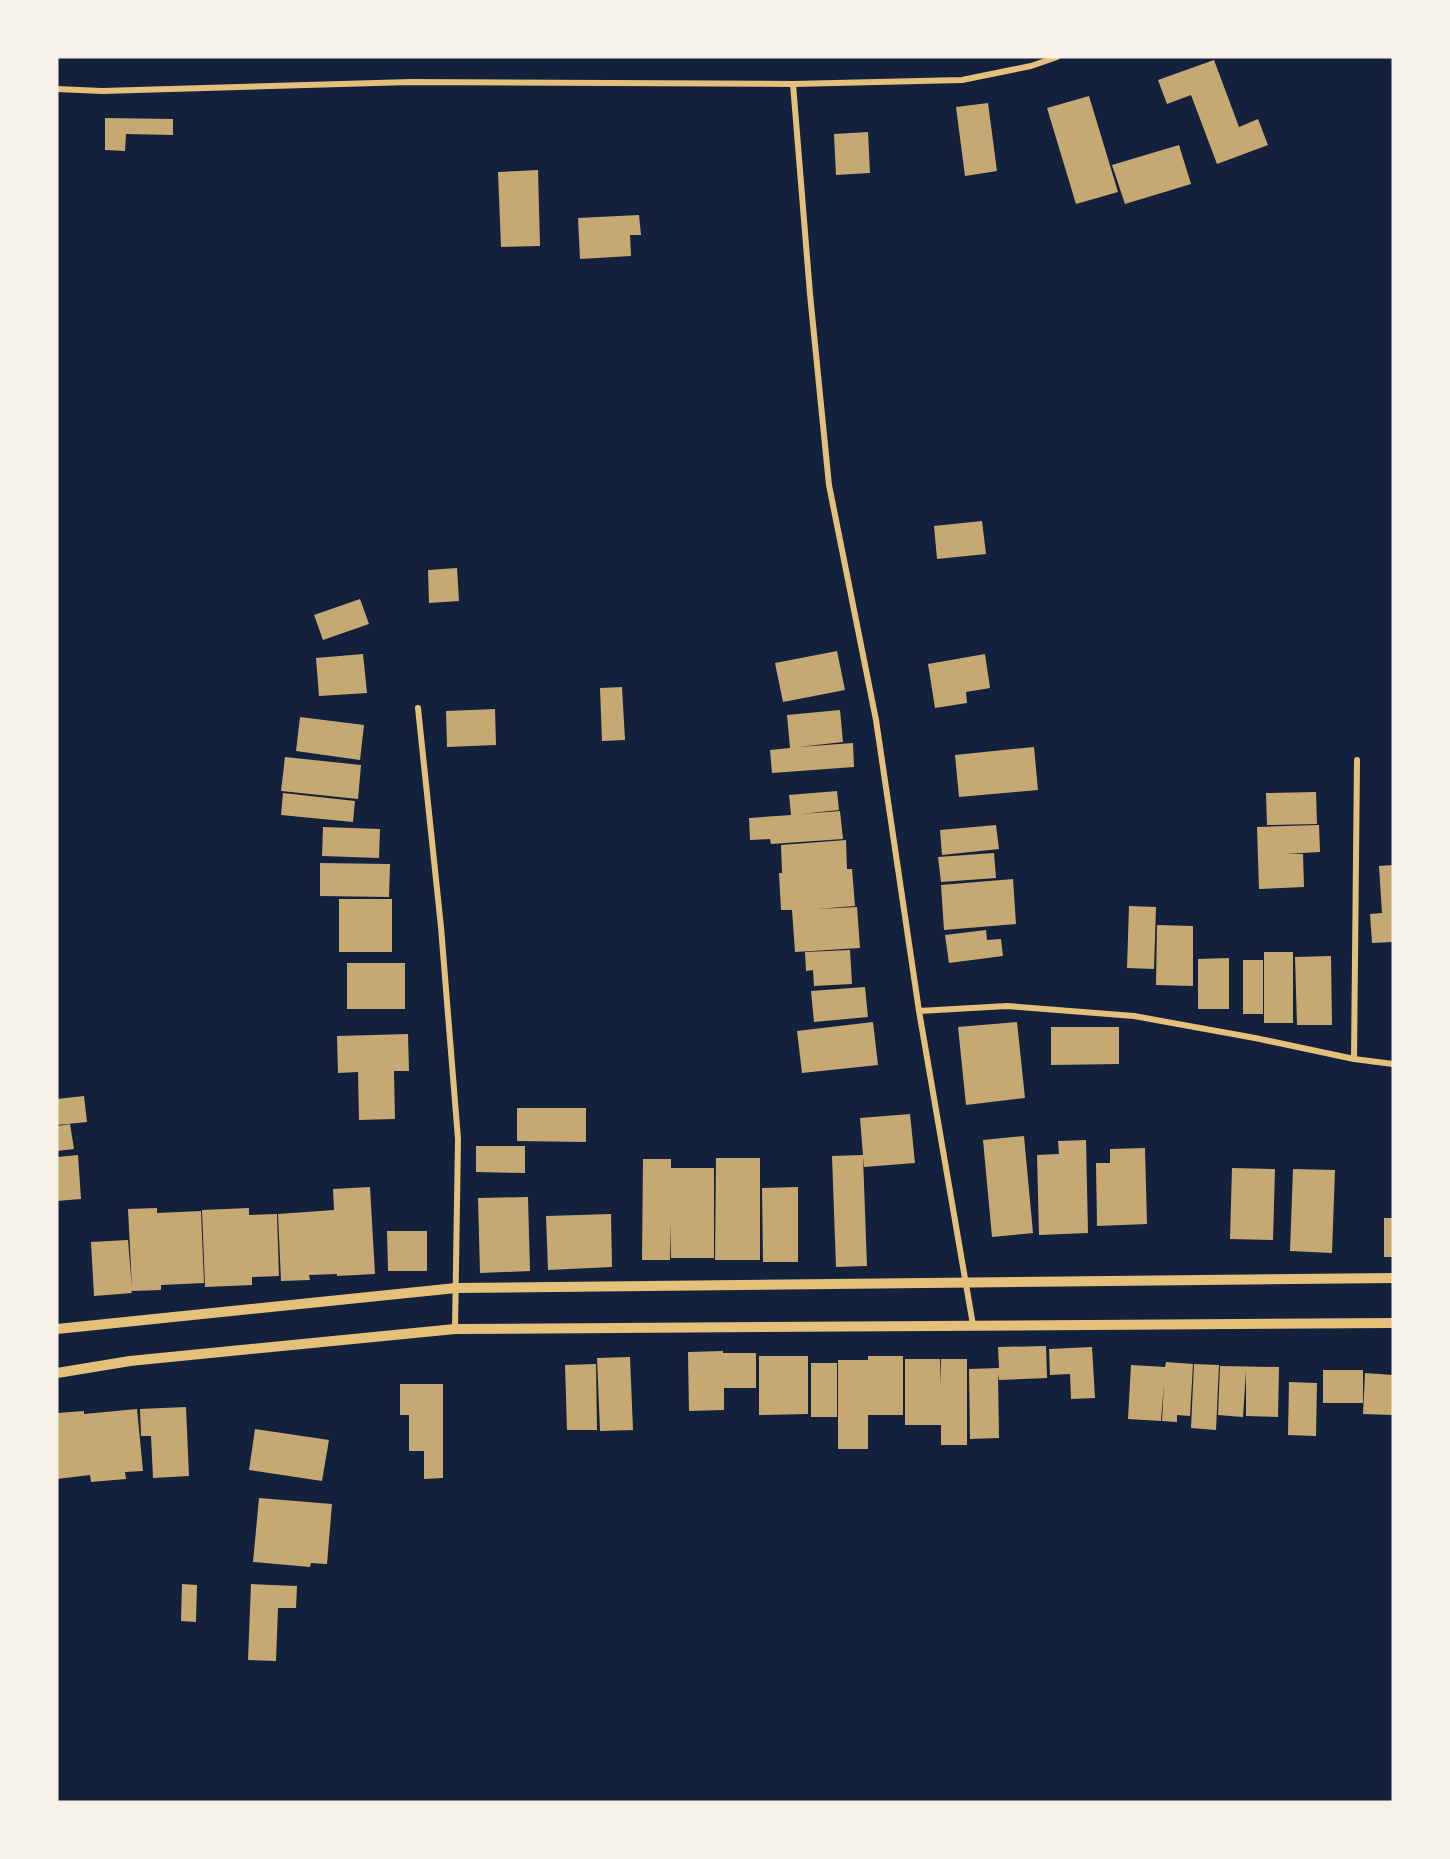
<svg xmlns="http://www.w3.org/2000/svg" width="1450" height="1859" viewBox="0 0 1450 1859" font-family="Quicksand,sans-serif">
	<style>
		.building { fill: #c6a872 }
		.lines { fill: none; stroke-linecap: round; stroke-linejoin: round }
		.minor { stroke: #e5c07b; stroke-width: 6 }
		.tertiary { stroke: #e5c07b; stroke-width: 10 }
	</style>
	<rect width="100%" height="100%" fill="#14213d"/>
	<path class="building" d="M 1214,60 L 1239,127 L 1258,119 L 1268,145 L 1217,164 L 1191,95 L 1167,104 L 1158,80 Z
		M 1089,96 L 1118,192 L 1076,204 L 1047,108 Z
		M 988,103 L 997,171 L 965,176 L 956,107 Z
		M 105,118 L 173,119 L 173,135 L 126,134 L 125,151 L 105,150 Z
		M 868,132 L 870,173 L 836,175 L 834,134 Z
		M 1179,145 L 1191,184 L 1125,204 L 1112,165 Z
		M 538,170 L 540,246 L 501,247 L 498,172 Z
		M 639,215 L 641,235 L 630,235 L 631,256 L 580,259 L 578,218 Z
		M 982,521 L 986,554 L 937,559 L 934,526 Z
		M 457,568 L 459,601 L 429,603 L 428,570 Z
		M 360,599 L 369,624 L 323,640 L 314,615 Z
		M 837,651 L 845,690 L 783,702 L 775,663 Z
		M 363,654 L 367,693 L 319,696 L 316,658 Z
		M 985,654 L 990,688 L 966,692 L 967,703 L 935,708 L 928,664 Z
		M 622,687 L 625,740 L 602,741 L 600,688 Z
		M 495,709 L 496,745 L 447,747 L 446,711 Z
		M 840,710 L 843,742 L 798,747 L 853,743 L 854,767 L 772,773 L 770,750 L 790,748 L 787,715 Z
		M 300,717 L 364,725 L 360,760 L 296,751 Z
		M 1034,747 L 1038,790 L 959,797 L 955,755 Z
		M 285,757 L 361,765 L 358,799 L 281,791 Z
		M 837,791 L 839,810 L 801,814 L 840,811 L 843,839 L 771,844 L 770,839 L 750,840 L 749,818 L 791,815 L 789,795 Z
		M 1316,792 L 1317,824 L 1267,825 L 1266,793 Z
		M 283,793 L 355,801 L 353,822 L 281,815 Z
		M 996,825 L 999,849 L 942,855 L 940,830 Z
		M 1319,825 L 1320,852 L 1286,854 L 1303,854 L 1304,887 L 1259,889 L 1257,827 Z
		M 323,827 L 380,829 L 379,858 L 322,856 Z
		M 846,840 L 847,869 L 852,869 L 855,906 L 817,909 L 857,907 L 860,948 L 795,952 L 792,910 L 781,910 L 779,873 L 782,873 L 781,845 Z
		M 994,853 L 996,878 L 941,882 L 938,857 Z
		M 320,863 L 390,864 L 389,897 L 320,896 Z
		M 1393,865 L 1393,942 L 1372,943 L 1370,914 L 1382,913 L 1379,866 Z
		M 1013,879 L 1016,924 L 944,930 L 941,885 Z
		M 339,899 L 392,899 L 392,952 L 339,952 Z
		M 1129,906 L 1156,907 L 1154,969 L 1127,968 Z
		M 1157,925 L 1193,926 L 1193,986 L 1156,985 Z
		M 986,930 L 987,940 L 1001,939 L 1003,956 L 949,963 L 945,935 Z
		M 850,950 L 852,984 L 814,986 L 813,970 L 806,971 L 805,952 Z
		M 1264,952 L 1293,952 L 1293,1023 L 1264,1023 Z
		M 1331,956 L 1332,1025 L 1297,1025 L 1295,957 Z
		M 1229,958 L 1229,1009 L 1198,1009 L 1198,959 Z
		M 1243,960 L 1263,960 L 1263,1014 L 1243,1014 Z
		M 347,963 L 405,963 L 405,1009 L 347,1009 Z
		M 865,987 L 868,1017 L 814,1022 L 811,991 Z
		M 873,1022 L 878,1065 L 802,1073 L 797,1031 Z
		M 1017,1022 L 1025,1098 L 966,1105 L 958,1027 Z
		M 1051,1027 L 1119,1027 L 1119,1064 L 1051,1065 Z
		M 408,1034 L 409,1071 L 394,1071 L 395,1119 L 359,1120 L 358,1072 L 338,1073 L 337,1036 Z
		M 84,1096 L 87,1122 L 57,1125 L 57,1099 Z
		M 517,1108 L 586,1108 L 586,1142 L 517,1141 Z
		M 910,1114 L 915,1163 L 864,1167 L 863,1157 L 867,1266 L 836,1267 L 832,1156 L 863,1155 L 860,1118 Z
		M 70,1124 L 74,1149 L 57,1151 L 57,1126 Z
		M 1024,1136 L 1033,1233 L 992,1237 L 983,1140 Z
		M 1086,1140 L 1088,1233 L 1039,1235 L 1037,1155 L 1059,1154 L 1058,1141 Z
		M 476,1146 L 525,1146 L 525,1173 L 476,1172 Z
		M 1145,1148 L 1147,1224 L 1097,1226 L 1096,1163 L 1110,1163 L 1110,1149 Z
		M 78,1155 L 81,1199 L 57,1201 L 57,1157 Z
		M 716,1158 L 760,1158 L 760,1260 L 715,1260 Z
		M 643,1159 L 671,1159 L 671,1168 L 714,1168 L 714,1258 L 671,1258 L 671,1223 L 670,1260 L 642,1260 Z
		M 1232,1168 L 1275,1169 L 1273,1240 L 1230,1239 Z
		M 1293,1169 L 1335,1170 L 1332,1253 L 1290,1251 Z
		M 370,1187 L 375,1274 L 337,1276 L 337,1274 L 309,1275 L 310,1280 L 281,1281 L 278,1214 L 334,1210 L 333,1189 Z
		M 798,1187 L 798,1262 L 763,1262 L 762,1188 Z
		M 528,1197 L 530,1271 L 480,1273 L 478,1198 Z
		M 157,1208 L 157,1213 L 201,1211 L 204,1283 L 161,1285 L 161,1290 L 131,1291 L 132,1293 L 94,1296 L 91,1242 L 128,1240 L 132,1288 L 128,1209 Z
		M 249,1208 L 249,1215 L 277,1214 L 279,1276 L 252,1277 L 252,1285 L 205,1287 L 202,1210 Z
		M 611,1214 L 612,1267 L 548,1270 L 546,1216 Z
		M 1384,1218 L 1393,1218 L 1393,1257 L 1384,1257 Z
		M 387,1231 L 427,1231 L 427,1271 L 388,1271 Z
		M 1046,1346 L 1047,1378 L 999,1380 L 998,1374 L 999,1438 L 970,1439 L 969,1369 L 999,1368 L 998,1347 Z
		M 1092,1347 L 1095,1398 L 1071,1399 L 1070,1374 L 1050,1375 L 1049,1349 Z
		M 723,1351 L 723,1353 L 756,1353 L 756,1388 L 724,1388 L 724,1410 L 689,1411 L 688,1352 Z
		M 759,1356 L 808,1356 L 808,1414 L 759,1415 Z
		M 868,1356 L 903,1356 L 903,1415 L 868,1415 L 868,1449 L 838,1449 L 838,1360 L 868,1360 Z
		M 630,1357 L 633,1430 L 600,1431 L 597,1358 Z
		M 905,1359 L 940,1359 L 940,1386 L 941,1359 L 967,1359 L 967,1445 L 941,1445 L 941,1425 L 905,1425 Z
		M 1166,1362 L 1193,1364 L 1190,1416 L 1177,1415 L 1177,1422 L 1162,1421 L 1164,1383 L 1161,1421 L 1128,1419 L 1131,1365 L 1165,1367 Z
		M 811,1363 L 837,1363 L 837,1417 L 811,1417 Z
		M 596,1364 L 597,1430 L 567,1430 L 565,1365 Z
		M 1194,1364 L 1219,1365 L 1216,1430 L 1191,1428 Z
		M 1220,1366 L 1279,1367 L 1278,1417 L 1246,1416 L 1246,1371 L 1243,1417 L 1218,1415 Z
		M 1323,1370 L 1363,1370 L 1363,1403 L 1323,1403 Z
		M 1365,1373 L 1393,1375 L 1393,1415 L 1363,1414 Z
		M 1289,1382 L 1317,1383 L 1316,1436 L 1288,1435 Z
		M 400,1384 L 443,1384 L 443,1478 L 424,1479 L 424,1451 L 409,1451 L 409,1415 L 400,1415 Z
		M 186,1407 L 189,1476 L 153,1478 L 151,1436 L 141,1436 L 140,1409 Z
		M 137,1409 L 143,1471 L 125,1472 L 126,1479 L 91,1482 L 90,1475 L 57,1479 L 57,1413 L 84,1411 L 84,1414 Z
		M 255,1429 L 329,1440 L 322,1481 L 249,1470 Z
		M 259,1498 L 332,1504 L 327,1564 L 311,1563 L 310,1567 L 253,1562 Z
		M 182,1584 L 197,1585 L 196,1622 L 181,1621 Z
		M 251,1584 L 297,1586 L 296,1608 L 278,1608 L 276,1661 L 248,1660 Z"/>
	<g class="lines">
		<path class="minor" d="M 793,84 L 810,294 L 829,485 L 876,720 L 919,1011 L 973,1325
			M 57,89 L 102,91 L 411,82 L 793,84 L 962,80 L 1031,66 L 1057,57
			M 418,708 L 441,927 L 458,1139 L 455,1329
			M 919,1011 L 1007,1006 L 1134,1016 L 1255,1038 L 1354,1059 L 1393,1064
			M 1354,1059 L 1357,760"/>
		<path class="tertiary" d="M 57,1329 L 456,1288 L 1393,1278
			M 57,1373 L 130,1361 L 455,1329 L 1393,1323"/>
	</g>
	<rect width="1450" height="1859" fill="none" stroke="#f6f1e7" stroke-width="117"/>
</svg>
